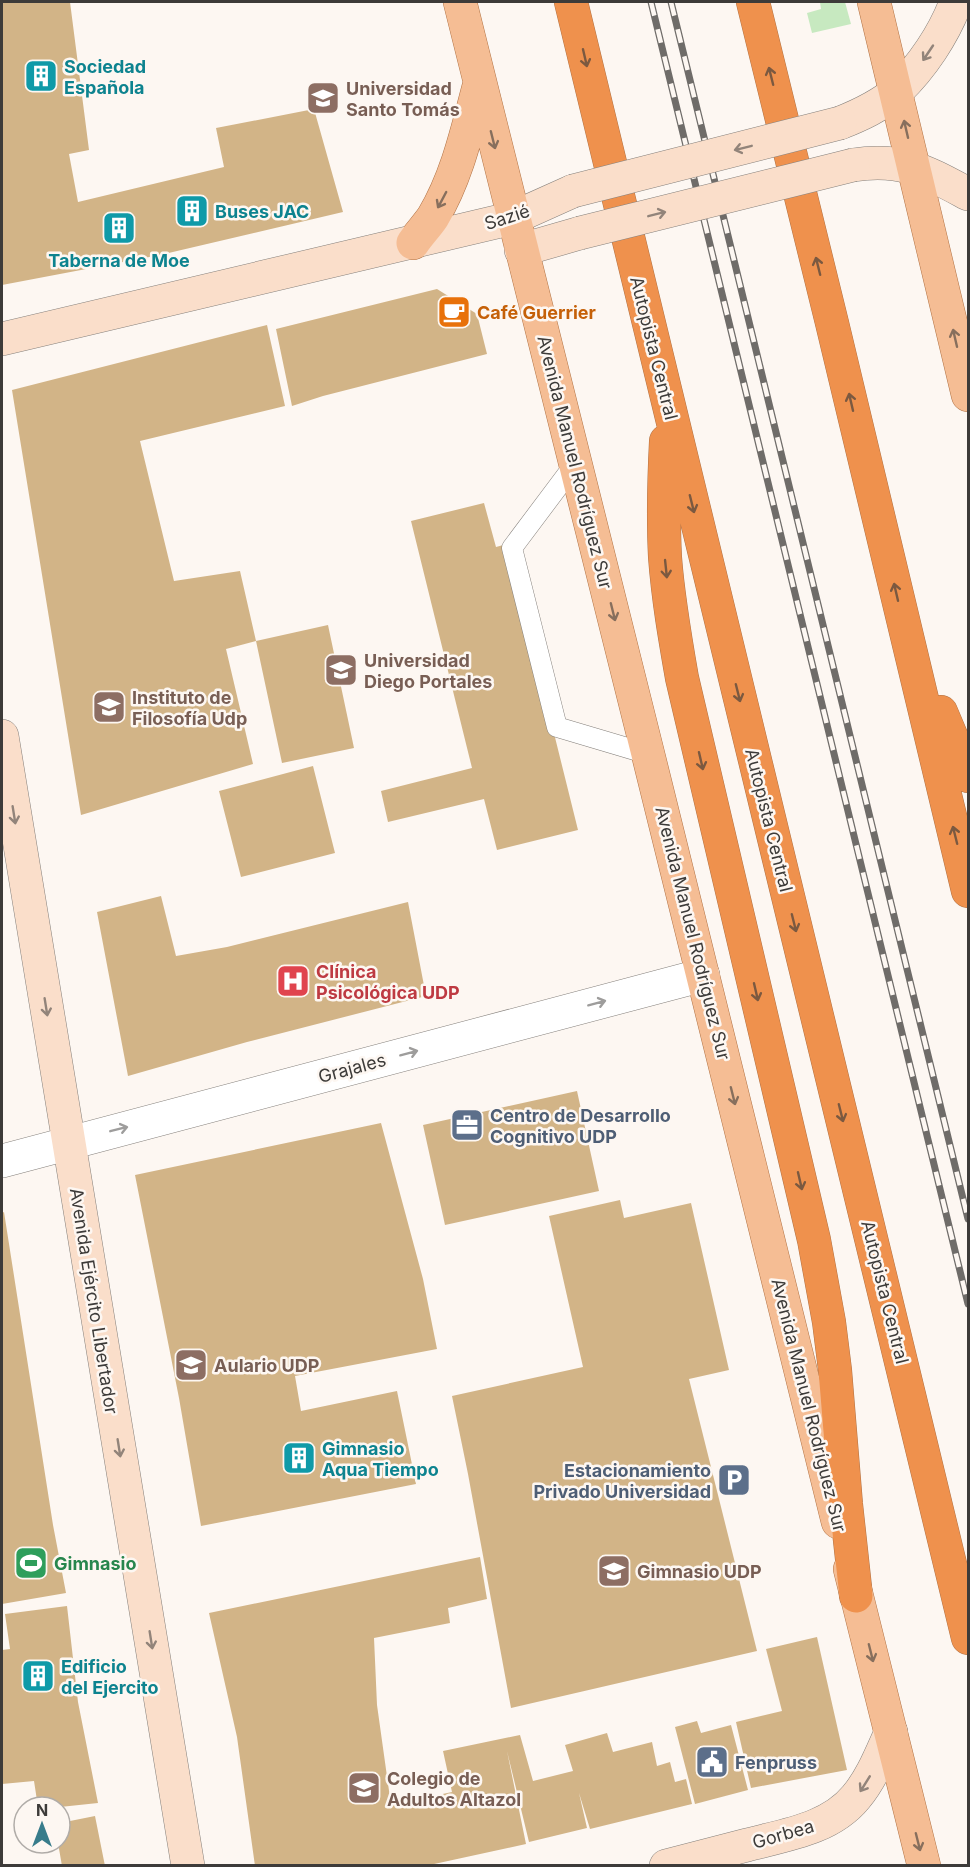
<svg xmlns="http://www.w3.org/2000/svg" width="970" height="1867" viewBox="0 0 970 1867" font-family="Inter,sans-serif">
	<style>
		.green { fill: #c7e9c0 }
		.building { fill: #d2b487 }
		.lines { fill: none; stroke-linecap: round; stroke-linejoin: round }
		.lane-casing { stroke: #85807c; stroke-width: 21 }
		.street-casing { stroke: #85807c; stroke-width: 34 }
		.secondary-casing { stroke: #85807c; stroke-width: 34 }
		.primary-casing { stroke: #b17346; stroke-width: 34 }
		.highway-casing { stroke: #b17346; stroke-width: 34 }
		.lane { stroke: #fff; stroke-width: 20 }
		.street { stroke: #fff; stroke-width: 33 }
		.secondary { stroke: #fadeca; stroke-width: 33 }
		.primary { stroke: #f5bd94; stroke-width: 33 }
		.highway { stroke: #ef914d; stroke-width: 33 }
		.rail-casing { stroke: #6f6c69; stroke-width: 7 }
		.rail { stroke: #fdf7f2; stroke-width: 4.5; stroke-dasharray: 14; stroke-linecap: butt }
		.secondary-bridge-casing { stroke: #85807c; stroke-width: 34; stroke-linecap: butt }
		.secondary-bridge { stroke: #fadeca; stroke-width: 33 }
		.oneway { stroke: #92847a }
		.oneway2 { stroke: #7b5940 }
		.oneway3 { stroke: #876f5d }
		.oneway4 { stroke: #9e9d9c }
		.labels { text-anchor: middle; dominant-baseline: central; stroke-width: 5; stroke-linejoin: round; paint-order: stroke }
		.culture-label { font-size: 18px; font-weight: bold; fill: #0d838f; stroke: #fdf7f2; text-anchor: start }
		.education-label { font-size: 18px; font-weight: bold; fill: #785e54; stroke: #fdf7f2; text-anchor: start }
		.street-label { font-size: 18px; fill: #3d3b39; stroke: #fdf7f2 }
		.food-label { font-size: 18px; font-weight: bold; fill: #c56008; stroke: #fdf7f2; text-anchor: start }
		.health-label { font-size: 18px; font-weight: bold; fill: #be3a42; stroke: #fdf7f2; text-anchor: start }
		.service-label { font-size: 18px; font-weight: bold; fill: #4e5e75; stroke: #fdf7f2; text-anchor: start }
		.leisure-label { font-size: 18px; font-weight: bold; fill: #27864d; stroke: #fdf7f2; text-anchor: start }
	</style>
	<rect width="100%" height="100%" fill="#fdf7f2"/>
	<path class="green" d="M 820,2 L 845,2 L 851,24 L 812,33 L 807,13 L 821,9 Z"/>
	<path class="building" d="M 2,2 L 70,2 L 89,150 L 69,154 L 78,202 L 224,167 L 216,128 L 314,109 L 343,212 L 160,255 L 2,285 Z
		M 437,289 L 477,314 L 487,354 L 323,396 L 292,406 L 276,329 Z
		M 267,325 L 285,406 L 140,441 L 174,581 L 240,571 L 256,641 L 226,649 L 253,764 L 81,815 L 12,390 Z
		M 484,503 L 496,547 L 507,544 L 578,830 L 497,850 L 484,799 L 388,822 L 381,791 L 472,768 L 411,521 Z
		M 328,625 L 354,748 L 282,763 L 256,641 Z
		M 313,766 L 335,853 L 241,877 L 219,791 Z
		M 161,896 L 176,956 L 227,947 L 408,902 L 426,996 L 247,1042 L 128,1076 L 97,912 Z
		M 577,1091 L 599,1191 L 445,1225 L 423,1125 Z
		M 381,1123 L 423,1279 L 437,1349 L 295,1376 L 301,1411 L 397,1391 L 416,1484 L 201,1526 L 179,1398 L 135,1175 Z
		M 620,1200 L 624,1218 L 691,1203 L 729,1370 L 689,1379 L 757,1651 L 511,1708 L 468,1474 L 452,1396 L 583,1367 L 549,1216 Z
		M 4,1212 L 53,1525 L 66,1593 L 2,1604 L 2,1213 Z
		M 480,1557 L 487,1599 L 448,1608 L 450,1623 L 374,1638 L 377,1705 L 391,1805 L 452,1792 L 443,1751 L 520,1735 L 533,1781 L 573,1771 L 565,1745 L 607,1733 L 613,1752 L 652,1742 L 657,1766 L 670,1762 L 675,1782 L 686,1779 L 692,1804 L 590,1829 L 579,1793 L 587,1828 L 529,1842 L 507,1751 L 526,1844 L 425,1866 L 255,1866 L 237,1737 L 209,1613 Z
		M 67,1606 L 78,1702 L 98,1803 L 60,1807 L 38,1807 L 34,1781 L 2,1784 L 2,1650 L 10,1649 L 5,1614 Z
		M 817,1637 L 847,1770 L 751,1788 L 736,1722 L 782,1711 L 766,1649 Z
		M 697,1721 L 701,1733 L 731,1725 L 748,1790 L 695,1804 L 675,1727 Z
		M 95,1816 L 105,1866 L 62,1866 L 58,1843 L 60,1843 L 60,1823 Z"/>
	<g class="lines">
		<g class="lane-casing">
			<path id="lane" d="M 575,464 L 512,548 L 557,727 L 648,754"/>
		</g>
		<g class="street-casing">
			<path id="street" d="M 2,1161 L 703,975"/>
		</g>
		<g class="secondary-casing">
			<path id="secondary" d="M 840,123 C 860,115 880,106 897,91 C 922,67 944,34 956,2
				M 853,165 C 902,157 927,172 968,194
				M 521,250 L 580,233
				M 2,339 L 513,218 L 573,191
				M 2,736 L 188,1866
				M 666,1866 C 693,1859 720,1852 747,1845 C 785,1835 830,1829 856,1797 C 872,1778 881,1754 891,1732"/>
		</g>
		<g class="primary-casing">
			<path id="primary" d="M 460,2 L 648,754 L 838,1522
				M 874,2 L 968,395
				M 413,243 C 419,234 427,226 433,217 C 457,177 467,131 479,86
				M 850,1569 L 924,1866"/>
		</g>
		<g class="highway-casing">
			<path id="highway" d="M 571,2 L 968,1638
				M 753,2 L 832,323 L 968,891
				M 666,441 C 664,480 663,518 665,557 C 668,598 675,638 682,678 L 814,1240 L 829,1322 L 835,1370 L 846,1504 L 856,1596
				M 941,712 L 968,776"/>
		</g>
		<use href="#lane" class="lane"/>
		<use href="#street" class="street"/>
		<use href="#secondary" class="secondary"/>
		<use href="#primary" class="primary"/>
		<use href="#highway" class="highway"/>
		<g class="rail-casing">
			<path id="rail" d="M 651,2 L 968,1304
				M 671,2 L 968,1219"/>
		</g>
		<use href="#rail" class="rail"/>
		<g class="secondary-bridge-casing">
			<path id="secondary-bridge" d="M 573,191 L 840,123
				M 580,233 L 853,165"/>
		</g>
		<use href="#secondary-bridge" class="secondary-bridge"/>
	</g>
	<defs><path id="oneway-shaft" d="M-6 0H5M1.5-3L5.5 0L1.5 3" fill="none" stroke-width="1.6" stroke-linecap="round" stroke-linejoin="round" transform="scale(1.5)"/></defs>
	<g class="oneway">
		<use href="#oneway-shaft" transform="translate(928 53) rotate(124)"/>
		<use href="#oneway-shaft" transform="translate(743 148) rotate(166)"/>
		<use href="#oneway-shaft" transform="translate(657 214) rotate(-14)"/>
		<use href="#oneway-shaft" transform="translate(14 815) rotate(81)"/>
		<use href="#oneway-shaft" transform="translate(46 1007) rotate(81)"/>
		<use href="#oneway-shaft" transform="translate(119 1448) rotate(81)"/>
		<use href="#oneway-shaft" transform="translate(151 1640) rotate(81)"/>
		<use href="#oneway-shaft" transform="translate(865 1784) rotate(122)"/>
	</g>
	<g class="oneway2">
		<use href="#oneway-shaft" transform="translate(585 58) rotate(77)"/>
		<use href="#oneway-shaft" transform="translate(771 76) rotate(-104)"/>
		<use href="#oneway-shaft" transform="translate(818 266) rotate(-104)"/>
		<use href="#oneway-shaft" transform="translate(851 402) rotate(-103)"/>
		<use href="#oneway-shaft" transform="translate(692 504) rotate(76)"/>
		<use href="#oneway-shaft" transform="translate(666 569) rotate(84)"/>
		<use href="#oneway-shaft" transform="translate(896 592) rotate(-103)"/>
		<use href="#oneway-shaft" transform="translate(738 693) rotate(76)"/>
		<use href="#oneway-shaft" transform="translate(701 761) rotate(77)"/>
		<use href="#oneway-shaft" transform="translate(955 835) rotate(-104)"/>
		<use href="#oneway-shaft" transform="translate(794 923) rotate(76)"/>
		<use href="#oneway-shaft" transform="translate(756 992) rotate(77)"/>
		<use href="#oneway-shaft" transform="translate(841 1113) rotate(76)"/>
		<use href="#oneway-shaft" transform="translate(800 1181) rotate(77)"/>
	</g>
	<g class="oneway3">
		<use href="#oneway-shaft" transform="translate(906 129) rotate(-103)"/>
		<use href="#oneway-shaft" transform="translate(493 140) rotate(76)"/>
		<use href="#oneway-shaft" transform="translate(442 200) rotate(118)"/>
		<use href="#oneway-shaft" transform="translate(955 338) rotate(-103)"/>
		<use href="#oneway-shaft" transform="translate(613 612) rotate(76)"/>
		<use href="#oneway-shaft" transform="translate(733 1096) rotate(76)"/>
		<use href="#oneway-shaft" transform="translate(871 1653) rotate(76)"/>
		<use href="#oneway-shaft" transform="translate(918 1842) rotate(76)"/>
	</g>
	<g class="oneway4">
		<use href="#oneway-shaft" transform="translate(597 1003) rotate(-15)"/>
		<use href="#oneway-shaft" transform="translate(409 1053) rotate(-15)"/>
		<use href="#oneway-shaft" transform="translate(119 1129) rotate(-14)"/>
	</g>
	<defs>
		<g id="building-square" transform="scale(1.725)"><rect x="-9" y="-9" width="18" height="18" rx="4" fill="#0f9aa8" stroke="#fdf7f2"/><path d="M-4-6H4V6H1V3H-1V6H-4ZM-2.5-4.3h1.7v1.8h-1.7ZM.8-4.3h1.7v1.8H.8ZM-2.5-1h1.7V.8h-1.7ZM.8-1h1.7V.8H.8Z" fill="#fff"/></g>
		<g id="university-square" transform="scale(1.725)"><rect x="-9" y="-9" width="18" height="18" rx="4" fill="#8d6e63" stroke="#fdf7f2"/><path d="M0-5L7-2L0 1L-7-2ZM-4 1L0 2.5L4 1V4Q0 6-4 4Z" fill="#fff"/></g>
		<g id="cafe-square" transform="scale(1.725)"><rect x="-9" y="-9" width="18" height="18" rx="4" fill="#e8710a" stroke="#fdf7f2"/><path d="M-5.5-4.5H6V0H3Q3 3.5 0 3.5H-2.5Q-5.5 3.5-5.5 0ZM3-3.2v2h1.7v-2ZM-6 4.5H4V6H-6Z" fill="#fff"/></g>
		<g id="hospital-square" transform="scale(1.725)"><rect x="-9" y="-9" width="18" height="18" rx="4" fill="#e0444e" stroke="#fdf7f2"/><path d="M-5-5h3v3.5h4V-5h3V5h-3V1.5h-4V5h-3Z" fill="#fff"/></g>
		<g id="office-square" transform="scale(1.725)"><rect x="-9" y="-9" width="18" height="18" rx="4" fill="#5c6f8a" stroke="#fdf7f2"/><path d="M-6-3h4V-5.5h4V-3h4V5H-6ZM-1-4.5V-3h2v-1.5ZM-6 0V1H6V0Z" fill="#fff"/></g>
		<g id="parking-square" transform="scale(1.725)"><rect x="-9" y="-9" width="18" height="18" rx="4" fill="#5c6f8a" stroke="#fdf7f2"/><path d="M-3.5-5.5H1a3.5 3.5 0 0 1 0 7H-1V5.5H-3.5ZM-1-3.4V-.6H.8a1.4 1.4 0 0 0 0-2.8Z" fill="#fff"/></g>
		<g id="stadium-square" transform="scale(1.725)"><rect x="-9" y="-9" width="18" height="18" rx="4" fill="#2e9e5b" stroke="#fdf7f2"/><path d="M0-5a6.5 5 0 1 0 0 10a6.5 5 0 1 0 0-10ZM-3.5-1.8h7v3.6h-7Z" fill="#fff"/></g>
		<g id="civic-square" transform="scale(1.725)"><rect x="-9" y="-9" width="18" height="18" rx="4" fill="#5c6f8a" stroke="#fdf7f2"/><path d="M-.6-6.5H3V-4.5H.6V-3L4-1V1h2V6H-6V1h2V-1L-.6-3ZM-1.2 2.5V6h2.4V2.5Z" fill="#fff"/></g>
		<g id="school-square" transform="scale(1.725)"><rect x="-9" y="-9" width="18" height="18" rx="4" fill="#8d6e63" stroke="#fdf7f2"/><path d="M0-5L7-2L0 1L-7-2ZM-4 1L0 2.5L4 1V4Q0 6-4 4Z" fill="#fff"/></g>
	</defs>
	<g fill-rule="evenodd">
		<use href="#building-square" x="41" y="76"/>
		<use href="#university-square" x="323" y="98"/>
		<use href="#building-square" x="192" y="211"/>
		<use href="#building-square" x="119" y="228"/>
		<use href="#cafe-square" x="454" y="312"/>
		<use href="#university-square" x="341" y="670"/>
		<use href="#university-square" x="109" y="707"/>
		<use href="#hospital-square" x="293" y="981"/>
		<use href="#office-square" x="467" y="1125"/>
		<use href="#university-square" x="191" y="1365"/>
		<use href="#building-square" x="299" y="1458"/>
		<use href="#parking-square" x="734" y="1480"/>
		<use href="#stadium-square" x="31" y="1563"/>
		<use href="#university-square" x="614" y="1571"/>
		<use href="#building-square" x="38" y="1676"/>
		<use href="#civic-square" x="712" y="1762"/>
		<use href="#school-square" x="364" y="1788"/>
	</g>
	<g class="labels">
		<g class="culture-label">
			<text x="64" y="66">Sociedad<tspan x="64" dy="21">Española</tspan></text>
			<text x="215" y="211">Buses JAC</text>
			<text x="119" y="260" text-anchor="middle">Taberna de Moe</text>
			<text x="322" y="1448">Gimnasio<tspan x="322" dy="21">Aqua Tiempo</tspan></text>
			<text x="61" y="1666">Edificio<tspan x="61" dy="21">del Ejercito</tspan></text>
		</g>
		<g class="education-label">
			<text x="346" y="88">Universidad<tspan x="346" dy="21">Santo Tomás</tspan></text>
			<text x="364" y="660">Universidad<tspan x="364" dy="21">Diego Portales</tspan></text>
			<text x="132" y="697">Instituto de<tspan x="132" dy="21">Filosofía Udp</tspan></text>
			<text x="214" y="1365">Aulario UDP</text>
			<text x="637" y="1571">Gimnasio UDP</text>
			<text x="387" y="1778">Colegio de<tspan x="387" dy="21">Adultos Altazol</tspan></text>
		</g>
		<g class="street-label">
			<text transform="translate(507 217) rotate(-18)">Sazié</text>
			<text transform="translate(654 348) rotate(76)">Autopista Central</text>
			<text transform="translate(575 462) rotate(76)">Avenida Manuel Rodríguez Sur</text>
			<text transform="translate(769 820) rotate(76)">Autopista Central</text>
			<text transform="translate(693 933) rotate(76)">Avenida Manuel Rodríguez Sur</text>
			<text transform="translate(352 1068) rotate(-15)">Grajales</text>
			<text transform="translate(885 1292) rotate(76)">Autopista Central</text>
			<text transform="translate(94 1301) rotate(81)">Avenida Ejército Libertador</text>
			<text transform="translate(809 1405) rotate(76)">Avenida Manuel Rodríguez Sur</text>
			<text transform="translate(783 1834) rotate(-16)">Gorbea</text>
		</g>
		<g class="food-label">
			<text x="477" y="312">Café Guerrier</text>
		</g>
		<g class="health-label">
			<text x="316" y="971">Clínica<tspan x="316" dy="21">Psicológica UDP</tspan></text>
		</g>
		<g class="service-label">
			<text x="490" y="1115">Centro de Desarrollo<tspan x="490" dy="21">Cognitivo UDP</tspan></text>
			<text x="711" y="1470" text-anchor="end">Estacionamiento<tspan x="711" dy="21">Privado Universidad</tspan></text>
			<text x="735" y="1762">Fenpruss</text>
		</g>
		<g class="leisure-label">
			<text x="54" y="1563">Gimnasio</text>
		</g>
	</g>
	<rect width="970" height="1867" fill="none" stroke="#3d3b39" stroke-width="6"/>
	<g transform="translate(42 1825)"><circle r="28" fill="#fdf7f2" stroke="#b0aca8" stroke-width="1.5"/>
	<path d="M0-4.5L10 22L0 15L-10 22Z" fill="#387c8b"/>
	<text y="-9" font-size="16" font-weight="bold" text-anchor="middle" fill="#3d3b39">N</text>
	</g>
</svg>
